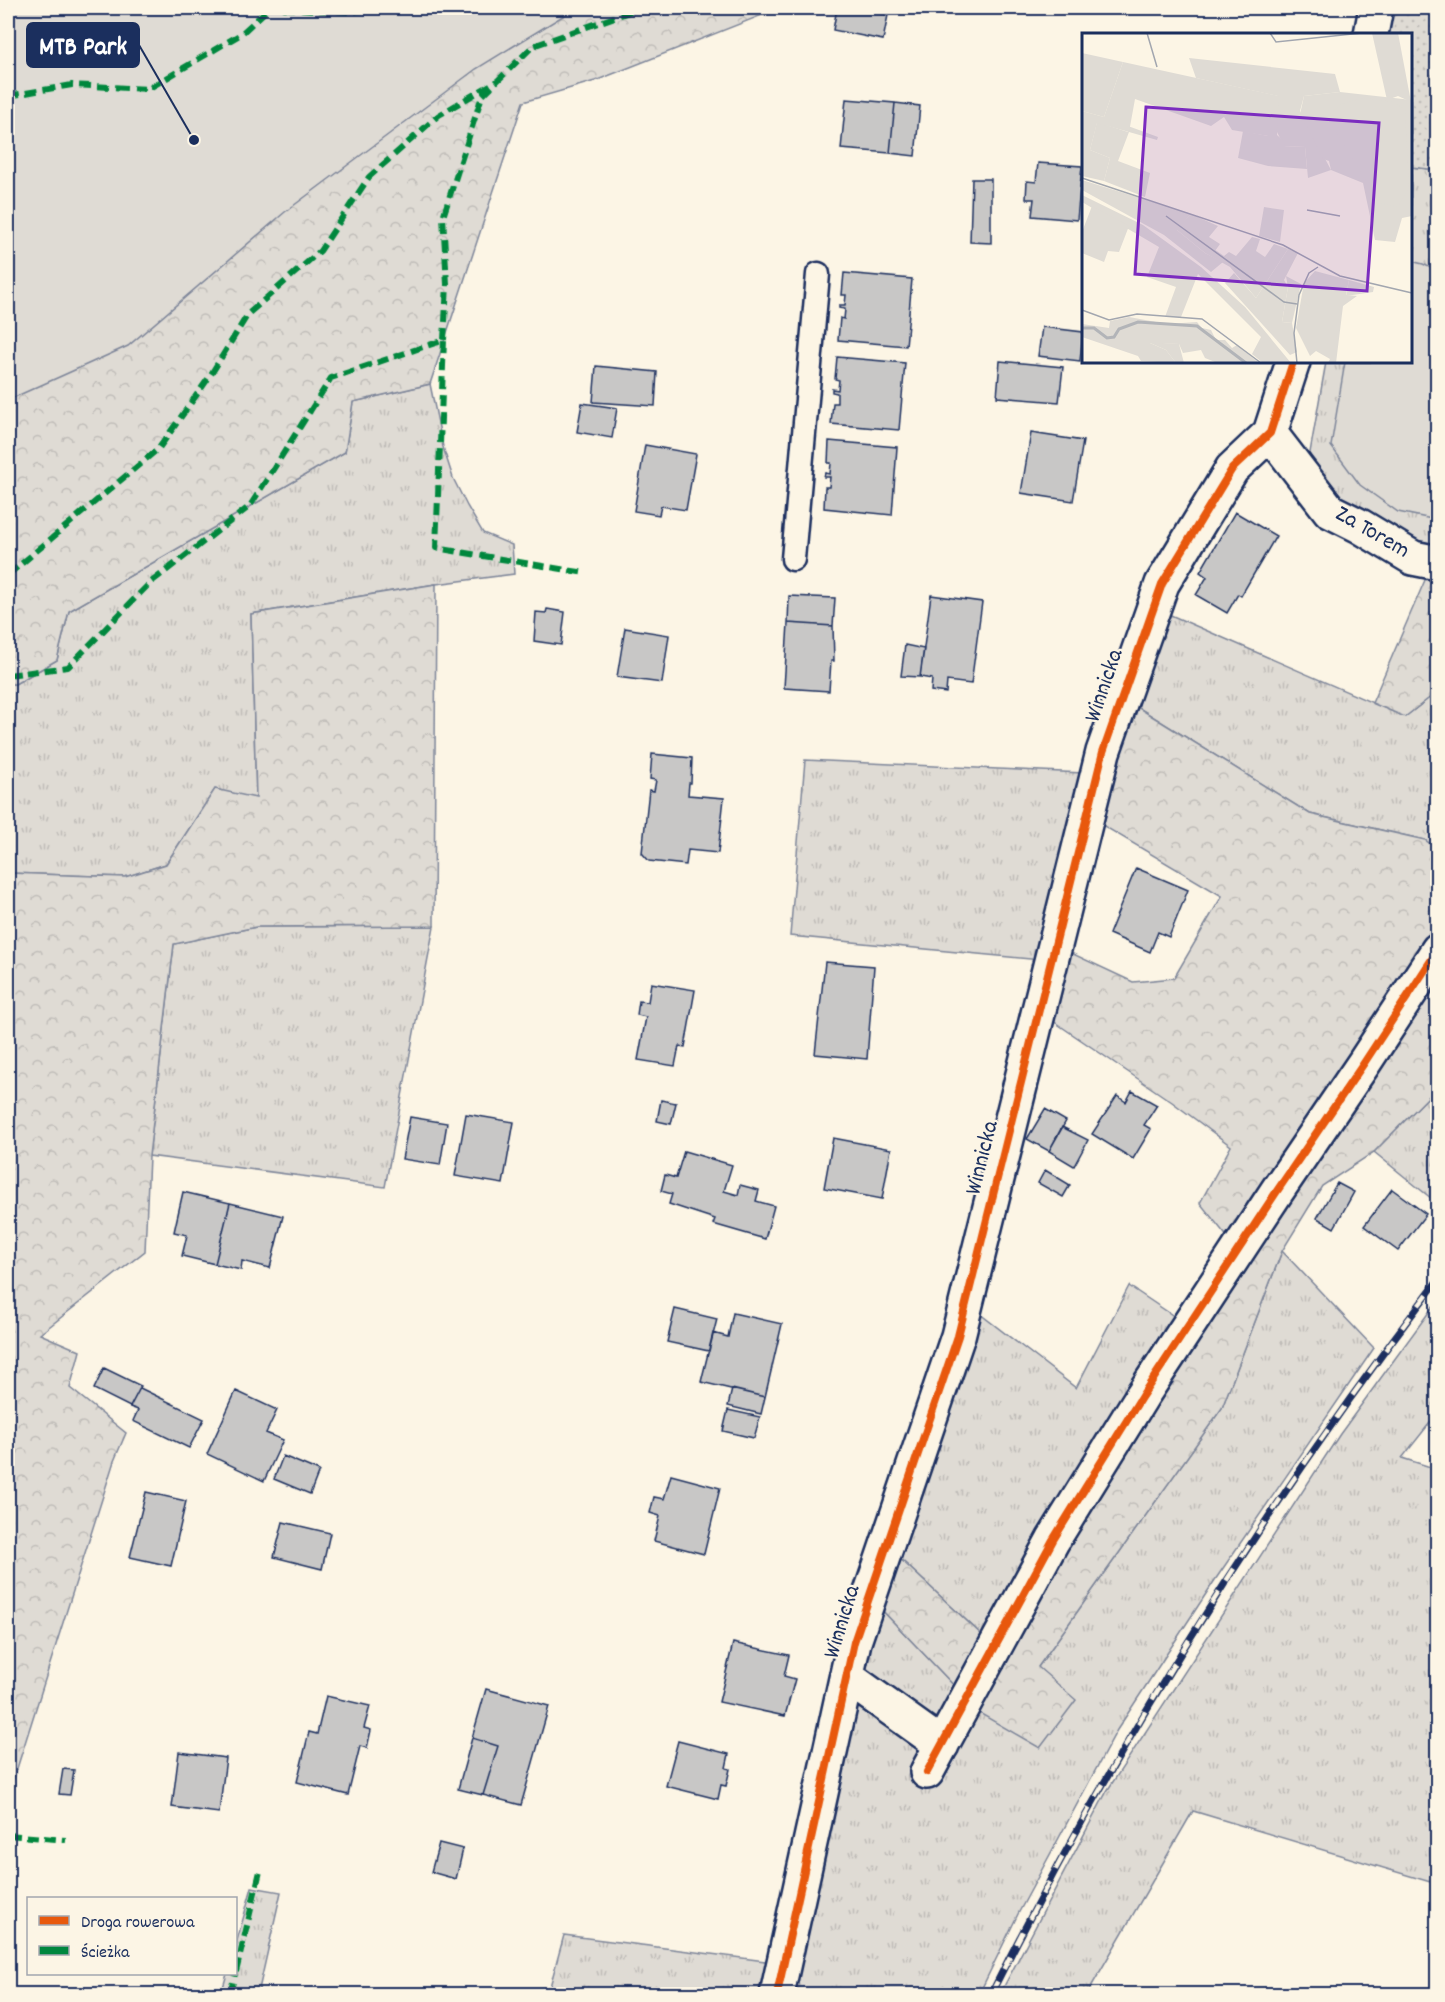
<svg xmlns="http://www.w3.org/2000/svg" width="1445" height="2002" viewBox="0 0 1445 2002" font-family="Dekko,sans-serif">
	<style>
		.grass { fill: url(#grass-tufts); stroke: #7d8599; stroke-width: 1.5 }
		.forest { fill: url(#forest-crowns); stroke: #7d8599; stroke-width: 1.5 }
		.park { fill: url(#park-dots); stroke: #7d8599; stroke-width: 1.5 }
		.pitch { fill: #dfdbd4; stroke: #7d8599; stroke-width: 1.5 }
		.building { fill: #c8c7c6; stroke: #1b2f5e; stroke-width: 1.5 }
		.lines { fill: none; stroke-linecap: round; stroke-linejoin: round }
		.lane-casing { stroke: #1b2f5e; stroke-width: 27 }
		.street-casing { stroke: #1b2f5e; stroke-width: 38 }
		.lane { stroke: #fcf5e5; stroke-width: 22 }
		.street { stroke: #fcf5e5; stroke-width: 33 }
		.rail-casing { stroke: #1b2f5e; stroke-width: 7 }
		.rail { stroke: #fcf5e5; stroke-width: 4.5; stroke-dasharray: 14; stroke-linecap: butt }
		.quiet { stroke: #00873e; stroke-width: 6; stroke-dasharray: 12 6; stroke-linecap: butt }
		.cycleway-casing { stroke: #fcf5e5; stroke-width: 11 }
		.cycleway { stroke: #e8590c; stroke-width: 8 }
		.labels { text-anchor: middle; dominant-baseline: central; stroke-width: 4.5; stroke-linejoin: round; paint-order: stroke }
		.street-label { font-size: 24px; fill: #1b2f5e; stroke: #fcf5e5 }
		.inset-river { fill: none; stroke: #b2b4b8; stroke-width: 3 }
		.inset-road { fill: none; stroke: #a2a6af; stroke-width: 1.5 }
		.view { fill: #7b2cbf; fill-opacity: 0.15; stroke: #7b2cbf; stroke-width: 3 }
		.inset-edge { fill: none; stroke: #1b2f5e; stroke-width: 3 }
		.leader { fill: none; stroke: #1b2f5e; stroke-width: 2 }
		.callout-dot { fill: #1b2f5e; stroke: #fcf5e5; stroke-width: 2 }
		.callout { fill: #1b2f5e; stroke: #1b2f5e; stroke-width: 2 }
		.callout-label { font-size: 26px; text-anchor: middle; font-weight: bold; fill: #fff }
	</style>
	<defs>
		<pattern id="grass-tufts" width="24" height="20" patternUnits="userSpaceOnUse" patternTransform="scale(1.5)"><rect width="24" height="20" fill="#dfdbd4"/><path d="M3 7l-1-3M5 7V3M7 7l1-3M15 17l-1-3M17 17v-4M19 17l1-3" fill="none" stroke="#bfbcb8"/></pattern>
		<pattern id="forest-crowns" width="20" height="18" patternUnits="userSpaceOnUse" patternTransform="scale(1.5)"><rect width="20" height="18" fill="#dfdbd4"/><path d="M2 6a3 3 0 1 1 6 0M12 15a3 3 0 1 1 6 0" fill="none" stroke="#bfbcb8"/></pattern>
		<pattern id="park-dots" width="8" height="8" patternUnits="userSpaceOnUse" patternTransform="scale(1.5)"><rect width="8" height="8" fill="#dfdbd4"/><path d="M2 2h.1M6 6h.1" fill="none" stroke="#bfbcb8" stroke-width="1.8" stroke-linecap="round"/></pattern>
	</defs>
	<rect width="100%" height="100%" fill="#fcf5e5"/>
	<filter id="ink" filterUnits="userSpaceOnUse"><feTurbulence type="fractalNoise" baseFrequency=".0167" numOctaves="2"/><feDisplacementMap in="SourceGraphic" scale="12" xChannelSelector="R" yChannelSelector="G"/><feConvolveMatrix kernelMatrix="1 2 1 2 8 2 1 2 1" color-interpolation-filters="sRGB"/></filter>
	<g filter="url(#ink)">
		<path class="grass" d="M 1411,167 L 1437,170 L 1437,549 L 1413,545 L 1339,503 L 1309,458 L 1326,362 L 1410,362 Z
			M 430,384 L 443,447 L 453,478 L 467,506 L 483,533 L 512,545 L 514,574 L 436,584 L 251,614 L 256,799 L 215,789 L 166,864 L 125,877 L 8,873 L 8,684 L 15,684 L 57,660 L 69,611 L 345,452 L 353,402 Z
			M 1166,613 L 1405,717 L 1437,692 L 1437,849 L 1425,840 L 1310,814 L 1134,705 Z
			M 805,760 L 1083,773 L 1041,960 L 790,936 Z
			M 434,926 L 385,1187 L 149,1156 L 174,944 L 256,927 Z
			M 1437,1088 L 1437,1203 L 1374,1152 Z
			M 1282,1251 L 1374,1348 L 1215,1580 L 1117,1730 L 1018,1914 L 979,1994 L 790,1994 L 845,1737 L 881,1609 L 981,1714 L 1038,1667 L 1222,1408 Z
			M 1129,1286 L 1193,1329 L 996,1648 L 896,1555 L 980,1314 L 1076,1388 Z
			M 1437,1301 L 1437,1414 L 1402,1458 L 1437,1469 L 1437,1884 L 1193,1811 L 1087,1994 L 1000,1994 L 1107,1791 L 1340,1434 Z
			M 252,1887 L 281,1892 L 258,1994 L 221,1994 L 227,1974 L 236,1974 L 236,1944 Z
			M 564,1935 L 773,1962 L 764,1994 L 548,1994 Z"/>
		<path class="forest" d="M 8,8 L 780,8 L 595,81 L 523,102 L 430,384 L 353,402 L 345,452 L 69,611 L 57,660 L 15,684 L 8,684 Z
			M 1428,573 L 1437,575 L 1437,692 L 1405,717 L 1372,703 Z
			M 436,584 L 434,926 L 256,927 L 174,944 L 149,1156 L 145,1251 L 40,1334 L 80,1351 L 70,1388 L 126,1433 L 114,1461 L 8,1797 L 8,873 L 125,877 L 166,864 L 215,789 L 256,798 L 251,614 Z
			M 1134,705 L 1310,814 L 1425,840 L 1437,849 L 1437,1088 L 1374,1152 L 1322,1186 L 1282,1251 L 1222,1408 L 1038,1667 L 1076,1700 L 1040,1748 L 981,1714 L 881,1609 L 896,1555 L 996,1648 L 1233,1244 L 1200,1203 L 1231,1146 L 1172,1102 L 1053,1021 L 1069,952 L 1133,982 L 1174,978 L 1222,896 L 1102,825 Z"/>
		<path class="park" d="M 1393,8 L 1437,8 L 1437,170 L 1411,167 L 1410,34 L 1388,34 Z"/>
		<path class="pitch" d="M 8,8 L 576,8 L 476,69 L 285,212 L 128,346 L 8,400 Z
			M 1411,261 L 1423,264 L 1437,271 L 1437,520 L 1398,512 L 1360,485 L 1331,446 L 1345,362 L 1410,362 Z"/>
		<path class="building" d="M 837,8 L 851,8 L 888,15 L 883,40 L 833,30 Z
			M 846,99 L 895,103 L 890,153 L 841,149 Z
			M 895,103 L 920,106 L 915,156 L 890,153 Z
			M 1038,163 L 1082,166 L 1077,220 L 1032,216 L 1034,199 L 1026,199 L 1027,181 L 1036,182 Z
			M 972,179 L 991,179 L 991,243 L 970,242 Z
			M 844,273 L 912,279 L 906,346 L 838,340 L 840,318 L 844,319 L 845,309 L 839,308 L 839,305 L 845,305 L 846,295 L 842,295 Z
			M 1042,327 L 1083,332 L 1080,361 L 1038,356 Z
			M 837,357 L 905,363 L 899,430 L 831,424 L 833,403 L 837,403 L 837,393 L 832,392 L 832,389 L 838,390 L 839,380 L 835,379 Z
			M 1000,361 L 1063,367 L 1059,402 L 997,397 Z
			M 596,366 L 657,372 L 655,406 L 593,402 Z
			M 582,403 L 617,408 L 612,438 L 577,432 Z
			M 1031,433 L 1083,441 L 1073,501 L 1021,493 Z
			M 829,441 L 897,447 L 892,515 L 824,508 L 825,487 L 829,487 L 830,477 L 824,477 L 825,473 L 830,474 L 831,463 L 828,463 Z
			M 645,445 L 696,454 L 686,510 L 661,506 L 659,515 L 634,511 Z
			M 1235,512 L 1276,536 L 1241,596 L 1238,594 L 1227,613 L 1196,595 L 1207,577 L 1200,572 Z
			M 931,595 L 982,602 L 971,684 L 947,681 L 946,693 L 931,691 L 932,679 L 920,677 Z
			M 789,596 L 835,598 L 833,626 L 788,623 Z
			M 547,609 L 565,612 L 561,645 L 534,641 L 536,612 L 546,613 Z
			M 788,623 L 833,626 L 834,661 L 831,661 L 829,691 L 784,688 Z
			M 625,628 L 669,635 L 662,683 L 617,677 Z
			M 905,645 L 924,649 L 920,677 L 901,676 Z
			M 652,754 L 692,758 L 691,783 L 689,783 L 688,795 L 724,798 L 718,853 L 688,850 L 686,865 L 649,861 L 642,853 L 649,790 L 654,791 L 656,780 L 650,779 Z
			M 1136,868 L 1188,890 L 1169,937 L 1158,932 L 1150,952 L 1109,934 Z
			M 825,962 L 874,966 L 867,1059 L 815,1054 Z
			M 651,983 L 695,990 L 685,1047 L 679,1046 L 675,1066 L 638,1060 L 646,1017 L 637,1015 L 639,1001 L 648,1002 Z
			M 1132,1091 L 1157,1105 L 1144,1125 L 1151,1129 L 1133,1159 L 1092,1134 L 1117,1096 L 1126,1102 Z
			M 661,1100 L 676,1103 L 671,1124 L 657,1121 Z
			M 1045,1109 L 1066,1121 L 1049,1151 L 1027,1139 Z
			M 466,1114 L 514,1122 L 503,1184 L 455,1176 Z
			M 410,1117 L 447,1123 L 440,1165 L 402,1159 Z
			M 1062,1127 L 1088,1140 L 1074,1166 L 1049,1151 Z
			M 833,1138 L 891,1149 L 882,1199 L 824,1188 Z
			M 684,1151 L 732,1165 L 724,1191 L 738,1195 L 740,1185 L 759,1190 L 756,1201 L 774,1206 L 765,1239 L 713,1224 L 715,1219 L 669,1204 L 672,1194 L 661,1191 L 665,1175 L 676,1178 Z
			M 1045,1170 L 1070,1185 L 1063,1197 L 1038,1183 Z
			M 1337,1183 L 1354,1192 L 1334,1228 L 1317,1218 Z
			M 1392,1189 L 1426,1214 L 1398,1251 L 1364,1226 Z
			M 183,1192 L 230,1203 L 215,1264 L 182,1256 L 187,1235 L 174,1232 Z
			M 230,1203 L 283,1216 L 270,1268 L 242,1261 L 241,1270 L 215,1264 Z
			M 675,1309 L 717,1319 L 709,1351 L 667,1342 Z
			M 733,1313 L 782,1324 L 765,1397 L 701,1382 L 713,1333 L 728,1337 Z
			M 104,1368 L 141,1386 L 130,1407 L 94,1389 Z
			M 140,1388 L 204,1419 L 189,1448 L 133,1421 L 138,1410 L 130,1407 Z
			M 732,1389 L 765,1397 L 761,1414 L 728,1406 Z
			M 236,1391 L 277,1410 L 266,1433 L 283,1440 L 264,1481 L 207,1454 Z
			M 728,1410 L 760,1417 L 754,1438 L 723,1431 Z
			M 283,1456 L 319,1471 L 310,1494 L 274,1479 Z
			M 671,1475 L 720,1488 L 704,1554 L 654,1541 L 660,1516 L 650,1513 L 654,1497 L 664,1499 Z
			M 146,1492 L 186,1501 L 171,1566 L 130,1557 Z
			M 283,1522 L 330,1533 L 322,1569 L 274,1557 Z
			M 733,1643 L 789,1655 L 784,1676 L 795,1679 L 785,1716 L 719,1702 Z
			M 486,1689 L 549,1706 L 521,1805 L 483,1795 L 498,1746 L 472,1738 Z
			M 326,1696 L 370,1706 L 364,1728 L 371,1730 L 367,1748 L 360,1746 L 348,1795 L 297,1782 L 309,1732 L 317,1734 Z
			M 472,1738 L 498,1746 L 483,1795 L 458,1789 Z
			M 678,1741 L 729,1754 L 726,1768 L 730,1769 L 726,1786 L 721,1785 L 718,1799 L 666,1786 Z
			M 179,1752 L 226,1758 L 219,1813 L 172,1807 Z
			M 63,1769 L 74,1770 L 70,1795 L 59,1794 Z
			M 439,1843 L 463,1849 L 456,1879 L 431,1872 Z"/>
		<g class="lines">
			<g class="lane-casing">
				<path id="lane" d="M 793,559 L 818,274"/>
			</g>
			<g class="street-casing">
				<path id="street" d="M 1371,34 L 1376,8
					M 1270,433 L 1330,511 L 1360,526 L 1413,558 L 1438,563
					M 847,1677 L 942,1745
					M 927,1772 L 1053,1540 L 1142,1396 L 1277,1191 L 1364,1063 L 1438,950
					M 777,1994 L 854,1642 L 958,1336 L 1103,752 L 1162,584 L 1232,469 L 1270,433 L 1293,362"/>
			</g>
			<use href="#lane" class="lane"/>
			<use href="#street" class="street"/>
			<g class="rail-casing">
				<path id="rail" d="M 991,1994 C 1118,1740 1265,1506 1438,1280"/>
			</g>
			<use href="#rail" class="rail"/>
			<path class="quiet" d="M 283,8 L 353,12 L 374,8
				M 8,96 L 72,85 L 148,89 L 241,34 L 269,8
				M 444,340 L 447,284 L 443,217 L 482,96 L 533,46 L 640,8
				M 8,575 L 159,448 L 210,376 L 248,314 L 320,251 L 369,177 L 439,115 L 497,81
				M 8,675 L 68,667 L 150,583 L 250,506 L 331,378 L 444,340 L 436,548 L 585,573
				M 8,1835 L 66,1840
				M 236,1972 L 261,1867
				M 230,1994 L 235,1974"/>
			<g class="cycleway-casing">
				<path id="cycleway" d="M 927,1772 L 1053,1540 L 1142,1396 L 1277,1191 L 1364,1063 L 1438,950
					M 777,1994 L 854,1642 L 958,1336 L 1103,752 L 1162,584 L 1232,469 L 1270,433 L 1293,362"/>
			</g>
			<use href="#cycleway" class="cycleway"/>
		</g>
	</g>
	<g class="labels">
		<g class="street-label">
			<text transform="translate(1372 533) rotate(30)">Za Torem</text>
			<text transform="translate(1105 686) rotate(-71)">Winnicka</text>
			<text transform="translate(983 1158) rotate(-76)">Winnicka</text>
			<text transform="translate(843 1622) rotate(-73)">Winnicka</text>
		</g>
	</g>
	<g transform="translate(1082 33)">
		<rect width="330" height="330" fill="#fcf5e5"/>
		<path d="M 290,0 L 316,0 L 329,69 L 316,63 L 305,67 ZM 0,20 L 41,29 L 22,84 L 0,78 ZM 107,25 L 253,41 L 258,59 L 222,63 L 218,78 L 249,137 L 226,145 L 223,114 L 202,113 L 194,97 L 196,63 L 114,45 ZM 15,89 L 46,99 L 46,93 L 76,104 L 75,107 L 47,99 L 36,128 L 68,140 L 63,164 L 22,148 L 28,125 L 8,117 ZM 161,98 L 186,103 L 186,133 L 156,125 ZM 0,147 L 103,179 L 95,197 L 123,220 L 141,229 L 129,239 L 82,202 L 0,157 ZM 0,162 L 61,192 L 119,234 L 163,274 L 209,330 L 181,330 L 170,321 L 179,304 L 116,241 L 99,284 L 83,284 L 94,254 L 65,244 L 77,214 L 0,169 ZM 182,174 L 202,177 L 198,209 L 177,203 ZM 109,181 L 136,193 L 127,204 L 138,211 L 133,218 L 97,192 ZM 206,216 L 216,220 L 202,247 L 206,254 L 200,289 L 210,290 L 215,319 L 208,322 L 143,250 L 152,240 L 174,265 ZM 233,238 L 267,247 L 264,262 L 275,263 L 261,273 L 254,330 L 246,330 L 248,326 L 234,318 L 228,323 L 214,295 L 222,250 ZM 66,309 L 97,311 L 102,330 L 94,330 L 84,317 Z" fill="#dfdbd4"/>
		<path d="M 41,29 L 197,63 L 195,102 L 203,109 L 202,113 L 223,114 L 225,136 L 186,133 L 186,103 L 150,97 L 142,84 L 129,93 L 53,66 L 47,99 L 15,90 L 8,117 L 28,125 L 22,148 L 0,143 L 0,78 L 22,84 ZM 258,59 L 330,67 L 330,183 L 320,185 L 313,209 L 293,207 L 281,150 L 249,137 L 247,128 L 241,126 L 225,93 L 217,86 L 222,63 ZM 103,179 L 109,181 L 98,192 L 142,223 L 147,219 L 154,223 L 170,204 L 178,206 L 174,218 L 183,224 L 192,211 L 206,216 L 174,265 L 148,234 L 123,220 L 95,197 L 91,201 L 86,196 ZM 204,243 L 219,251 L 210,290 L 200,289 L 206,254 ZM 47,284 L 85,291 L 115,289 L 120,295 L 129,297 L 134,307 L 143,307 L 150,315 L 155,312 L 177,330 L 133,329 L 123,325 L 119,317 L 101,320 L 97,311 L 68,310 L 84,317 L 94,330 L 59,328 L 56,323 L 0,304 L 0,291 L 27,295 L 28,288 Z" fill="#dfdbd4"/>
		<path d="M 267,247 L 292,254 L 291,259 L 264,263 Z" fill="#dfdbd4"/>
		<path d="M 282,65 L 312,69 L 323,77 L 327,154 L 316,174 L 298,170 L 256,102 L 248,81 L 259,71 ZM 10,173 L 47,193 L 37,219 L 26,218 L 22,229 L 0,220 L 0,199 ZM 234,241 L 256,246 L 246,265 L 228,274 L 221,267 L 226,248 Z" fill="#dfdbd4"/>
		<path class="inset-river" d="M 0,295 L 12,295 L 25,305 L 32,304 L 37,296 L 56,289 L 115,293 L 164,330"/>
		<path class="inset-road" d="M 65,0 L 75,34M 188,0 L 194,9 L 280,0M 0,145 L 201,212 L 258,243 L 330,260M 225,177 L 258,183M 84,183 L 202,269 L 215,271M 0,277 L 27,287 L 55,281 L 120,286 L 179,330M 215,330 L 212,300 L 217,262 L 227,240 L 236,234"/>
		<path class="view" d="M 64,74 L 297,90 L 285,258 L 53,241 Z"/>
		<rect width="330" height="330" class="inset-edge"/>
	</g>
	<path class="leader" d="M194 140L139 45"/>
	<circle class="callout-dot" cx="194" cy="140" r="6"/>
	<rect class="callout" x="27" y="23" width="112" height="44" rx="6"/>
	<g class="callout-label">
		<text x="83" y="54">MTB Park</text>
	</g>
	<rect width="1445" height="2002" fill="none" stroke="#fcf5e5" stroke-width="30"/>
	<rect x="15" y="15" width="1415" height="1972" fill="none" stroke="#1b2f5e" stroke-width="2" filter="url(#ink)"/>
	<rect x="27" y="1897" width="210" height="78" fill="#fcf5e5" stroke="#a2a6af" stroke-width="1.5"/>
	<rect x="39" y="1916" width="30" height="9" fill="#e8590c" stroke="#a2a6af" stroke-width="1.5"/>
	<text x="81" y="1927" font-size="18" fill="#1b2f5e">Droga rowerowa</text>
	<rect x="39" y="1946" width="30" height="9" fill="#00873e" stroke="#a2a6af" stroke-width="1.5"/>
	<text x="81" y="1957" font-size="18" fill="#1b2f5e">Ścieżka</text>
</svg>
